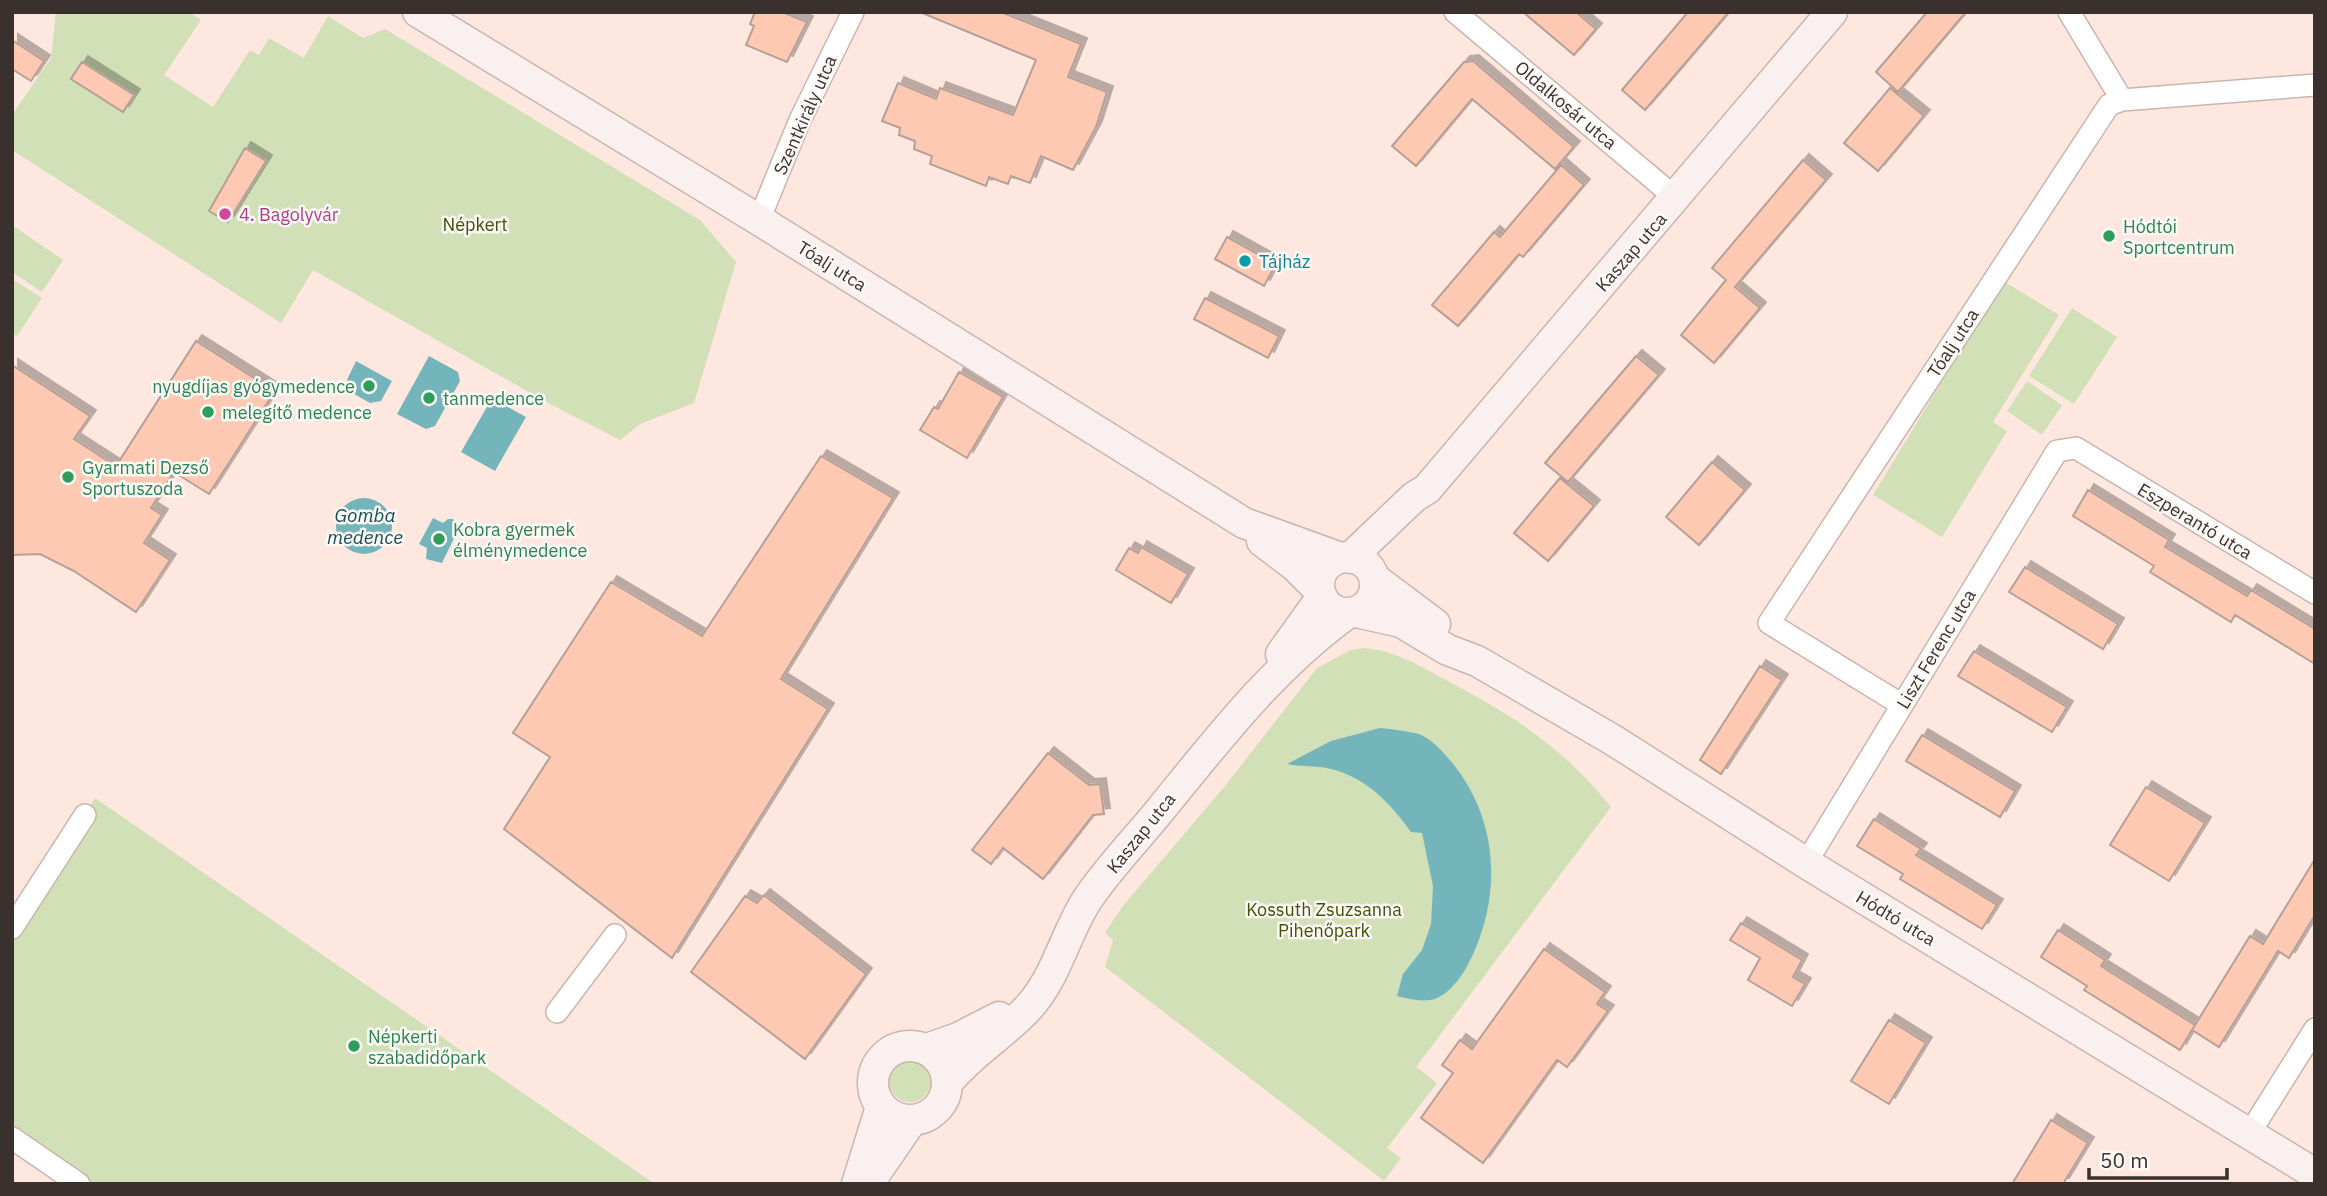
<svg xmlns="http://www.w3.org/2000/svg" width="2327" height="1196" viewBox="0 0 2327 1196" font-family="'IBM Plex Sans',sans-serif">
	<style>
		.green { fill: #d2e0b8 }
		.water { fill: #74b5bb }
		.building { fill: #fec9b3; stroke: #b5a098; stroke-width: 2; filter: url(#shadow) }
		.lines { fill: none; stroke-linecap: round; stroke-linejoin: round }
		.street-casing { stroke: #cab5ad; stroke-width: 24 }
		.secondary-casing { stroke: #cab5ad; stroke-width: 33 }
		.street { stroke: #fff; stroke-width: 21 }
		.secondary { stroke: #fbf0f0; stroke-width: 30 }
		.hotel-dot { fill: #d1479c; stroke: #fdf9f7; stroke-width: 2.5 }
		.leisure-dot { fill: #2e9e5b; stroke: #fdf9f7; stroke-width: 2.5 }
		.culture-dot { fill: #0f9aa8; stroke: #fdf9f7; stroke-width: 2.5 }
		.labels { text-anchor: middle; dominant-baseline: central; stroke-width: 5; stroke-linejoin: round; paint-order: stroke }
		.street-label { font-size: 18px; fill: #3a312e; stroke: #fdf9f7 }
		.hotel-label { font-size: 18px; fill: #b23c85; stroke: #fdf9f7; text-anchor: start }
		.park-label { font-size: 18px; fill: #405103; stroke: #fdf9f7 }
		.leisure-label { font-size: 18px; fill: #27864d; stroke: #fdf9f7; text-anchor: start }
		.culture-label { font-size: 18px; fill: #0d838f; stroke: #fdf9f7; text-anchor: start }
		.water-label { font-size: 19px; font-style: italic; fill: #134e53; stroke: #fdf9f7 }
	</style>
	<defs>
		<filter id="shadow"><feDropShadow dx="6" dy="-6" stdDeviation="0" flood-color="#0004"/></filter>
	</defs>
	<rect width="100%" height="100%" fill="#fee7de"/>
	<path class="green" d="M 56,12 L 189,12 L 201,20 L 164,75 L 213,107 L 250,50 L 259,55 L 269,38 L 304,58 L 328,16 L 363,38 L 385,29 L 700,220 L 736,262 L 694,403 L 640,424 L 620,440 L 548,403 L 313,270 L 281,323 L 12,150 L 12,115 L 51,58 Z
		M 12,225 L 63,260 L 42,292 L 12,272 Z
		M 12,279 L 42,298 L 17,336 L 12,333 Z
		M 2003,281 L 2059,315 L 1993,422 L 2007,431 L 1942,537 L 1873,495 Z
		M 2072,308 L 2117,337 L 2074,404 L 2029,376 Z
		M 2027,381 L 2062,405 L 2042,435 L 2007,411 Z
		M 1365,648 C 1396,651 1420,666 1448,681 C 1516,717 1562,747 1611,807 L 1416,1067 L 1437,1083 L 1387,1148 L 1401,1158 L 1384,1181 L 1105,967 L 1113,940 L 1105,933 L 1122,907 L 1225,786 L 1317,668 L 1351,650 Z
		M 95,798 L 655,1184 L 79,1184 L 12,1138 L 12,928 Z
		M889 1081a21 21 0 1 1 42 0a21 21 0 1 1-42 0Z"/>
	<path class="water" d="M 429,356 L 458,372 L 460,381 L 435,426 L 426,429 L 397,414 Z
		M 356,361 L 392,381 L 381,401 L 370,403 L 349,391 L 347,380 Z
		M 492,398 L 526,417 L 495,471 L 461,452 Z
		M336 526a28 28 0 1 1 56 0a28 28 0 1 1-56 0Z
		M 433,518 L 443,523 L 448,519 L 453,519 L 459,528 L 442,563 L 426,559 L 427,548 L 419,544 Z
		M 1380,728 C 1394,729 1403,731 1414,733 C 1426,734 1441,749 1448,758 C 1496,812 1503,887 1474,952 C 1467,968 1456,988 1439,997 C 1426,1004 1410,999 1397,996 L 1403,974 L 1422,950 L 1431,924 L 1433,886 L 1422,833 L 1411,832 C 1390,803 1367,778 1331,769 C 1316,765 1300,767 1287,764 L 1331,741 Z"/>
	<path class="building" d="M 755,12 L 782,12 L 807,22 L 787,62 L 746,45 L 754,26 L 750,24 Z
		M 920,12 L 1001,12 L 1081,44 L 1068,77 L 1107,92 L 1096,127 L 1073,170 L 1041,156 L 1030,183 L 1011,176 L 1008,184 L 989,177 L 986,186 L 930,164 L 932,156 L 914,149 L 915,141 L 899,135 L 900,128 L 882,121 L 898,83 L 936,99 L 940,88 L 1013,115 L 1036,60 Z
		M 1523,12 L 1576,12 L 1596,29 L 1574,55 Z
		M 1688,12 L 1729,12 L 1645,110 L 1622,90 Z
		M 1927,12 L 1966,12 L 1898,92 L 1876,72 Z
		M 12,40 L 44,61 L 31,81 L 12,69 Z
		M 1473,61 L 1574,147 L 1555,169 L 1472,99 L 1416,166 L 1392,146 L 1464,62 Z
		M 82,62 L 134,95 L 123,112 L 71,79 Z
		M 1890,88 L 1924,116 L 1878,171 L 1844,143 Z
		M 245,148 L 266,161 L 228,222 L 209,211 Z
		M 1803,160 L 1826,180 L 1735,287 L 1760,308 L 1714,363 L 1681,335 L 1726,280 L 1712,268 Z
		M 1561,165 L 1584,185 L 1523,257 L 1519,254 L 1458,326 L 1432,305 L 1494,232 L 1500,237 Z
		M 1227,237 L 1276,264 L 1264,286 L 1215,259 Z
		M 1205,298 L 1279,336 L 1268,358 L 1194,319 Z
		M 196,341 L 275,391 L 209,494 L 174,472 L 151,508 L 162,515 L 144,543 L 170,560 L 136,612 L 74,571 L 40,554 L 12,555 L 12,365 L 90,416 L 74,439 L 116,466 Z
		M 1636,356 L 1659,375 L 1568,482 L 1545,463 Z
		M 959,372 L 1003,397 L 967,458 L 920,430 L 934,407 L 938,409 Z
		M 821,456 L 893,498 L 781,679 L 828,709 L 672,958 L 504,829 L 550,757 L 513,733 L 611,582 L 702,636 Z
		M 1712,462 L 1745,490 L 1699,545 L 1666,517 Z
		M 1560,478 L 1594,506 L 1548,561 L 1514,533 Z
		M 2088,490 L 2169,540 L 2165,547 L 2247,596 L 2251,590 L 2315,629 L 2315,664 L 2235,615 L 2231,622 L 2150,572 L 2154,566 L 2073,516 Z
		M 1141,547 L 1188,574 L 1171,603 L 1116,570 L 1129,548 L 1138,553 Z
		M 2025,567 L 2118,624 L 2103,649 L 2009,592 Z
		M 1974,651 L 2067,707 L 2052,732 L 1958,676 Z
		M 1760,666 L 1782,680 L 1721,774 L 1700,760 Z
		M 1922,735 L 2015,791 L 2000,817 L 1906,761 Z
		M 1048,753 L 1089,785 L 1100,784 L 1104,814 L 1093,815 L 1043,879 L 1003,848 L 991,864 L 972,850 Z
		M 2146,787 L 2205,823 L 2169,881 L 2110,845 Z
		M 1874,819 L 1921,849 L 1916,855 L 1997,905 L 1982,929 L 1900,879 L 1903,874 L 1857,846 Z
		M 2315,859 L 2315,915 L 2289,958 L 2278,951 L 2219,1047 L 2192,1030 L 2250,936 L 2263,944 Z
		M 764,895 L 866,974 L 805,1059 L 691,972 L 745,896 L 757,903 Z
		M 1741,923 L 1802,960 L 1793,977 L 1805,984 L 1792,1006 L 1748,980 L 1760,958 L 1730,940 Z
		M 2058,930 L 2105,960 L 2101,966 L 2195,1025 L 2180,1050 L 2084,990 L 2087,986 L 2041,957 Z
		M 1544,949 L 1605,992 L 1597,1004 L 1608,1011 L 1567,1067 L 1557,1060 L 1483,1163 L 1421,1118 L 1453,1073 L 1442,1065 L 1460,1040 L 1472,1049 Z
		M 1889,1020 L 1926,1043 L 1889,1104 L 1851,1081 Z
		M 2051,1120 L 2088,1143 L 2063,1184 L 2012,1184 Z"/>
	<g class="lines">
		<g class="street-casing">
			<path id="street" d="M 1455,12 L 1677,199
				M 2069,12 L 2122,100
				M 759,220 L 800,120 L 853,12
				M 1902,705 L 1769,623 L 2109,105 L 2122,100 L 2315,85
				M 1806,863 L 2057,451 L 2076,448 L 2315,593
				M 12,928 L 85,815
				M 557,1012 L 615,935
				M 2249,1134 L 2315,1029
				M 12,1138 L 79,1184"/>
		</g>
		<g class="secondary-casing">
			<path id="secondary" d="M 418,12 L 759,220 L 1244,523 L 1341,558
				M 1262,541 L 1295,566 L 1320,591
				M1319 585a28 28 0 1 1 56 0a28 28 0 1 1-56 0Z
				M 1350,558 L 1414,497 L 1427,489 L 1832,12
				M 1375,579 L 1435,624
				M 1356,612 L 1401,622 L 1448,650 L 1477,661 L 1613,740 L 1806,863 L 2315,1174
				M 1281,654 L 1322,597
				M873 1083a37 37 0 1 1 74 0a37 37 0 1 1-74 0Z
				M 927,1049 L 958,1038 L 999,1017
				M 947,1083 C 972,1052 1005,1034 1029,1007 C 1057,976 1065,934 1087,900 C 1108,868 1137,839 1161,809 C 1218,739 1274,666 1348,613
				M 857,1184 L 881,1107
				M 868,1184 L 912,1120"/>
		</g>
		<use href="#street" class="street"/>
		<use href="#secondary" class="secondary"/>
	</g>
	<circle class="hotel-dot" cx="225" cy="214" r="7"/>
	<g class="leisure-dot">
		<circle cx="2109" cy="236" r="7"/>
		<circle cx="369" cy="386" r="7"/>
		<circle cx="429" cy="398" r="7"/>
		<circle cx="208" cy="412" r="7"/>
		<circle cx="68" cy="477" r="7"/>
		<circle cx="439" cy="539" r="7"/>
		<circle cx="354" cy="1046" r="7"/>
	</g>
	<circle class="culture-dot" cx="1245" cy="261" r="7"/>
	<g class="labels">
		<g class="street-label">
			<text transform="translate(1566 105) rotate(40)">Oldalkosár utca</text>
			<text transform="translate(805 115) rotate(-66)">Szentkirály utca</text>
			<text transform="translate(1631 252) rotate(-49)">Kaszap utca</text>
			<text transform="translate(832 266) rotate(32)">Tóalj utca</text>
			<text transform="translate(1953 343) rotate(-57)">Tóalj utca</text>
			<text transform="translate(2195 521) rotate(31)">Eszperantó utca</text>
			<text transform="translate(1936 649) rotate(-59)">Liszt Ferenc utca</text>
			<text transform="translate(1141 833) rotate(-51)">Kaszap utca</text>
			<text transform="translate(1896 918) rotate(31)">Hódtó utca</text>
		</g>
		<g class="hotel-label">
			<text x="239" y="214">4. Bagolyvár</text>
		</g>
		<g class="park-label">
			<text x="475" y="224">Népkert</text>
			<text x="1324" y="909">Kossuth Zsuzsanna<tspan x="1324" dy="21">Pihenőpark</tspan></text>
		</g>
		<g class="leisure-label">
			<text x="2123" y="226">Hódtói<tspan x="2123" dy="21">Sportcentrum</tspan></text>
			<text x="355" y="386" text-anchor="end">nyugdíjas gyógymedence</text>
			<text x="443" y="398">tanmedence</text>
			<text x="222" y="412">melegítő medence</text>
			<text x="82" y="467">Gyarmati Dezső<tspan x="82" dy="21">Sportuszoda</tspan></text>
			<text x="453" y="529">Kobra gyermek<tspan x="453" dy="21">élménymedence</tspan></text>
			<text x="368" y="1036">Népkerti<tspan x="368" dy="21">szabadidőpark</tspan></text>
		</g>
		<g class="culture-label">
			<text x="1259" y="261">Tájház</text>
		</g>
		<g class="water-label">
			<text x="365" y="515">Gomba<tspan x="365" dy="22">medence</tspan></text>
		</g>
	</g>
	<rect width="2327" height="1196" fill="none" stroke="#3a312e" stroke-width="28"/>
	<path d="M2089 1168v10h138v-10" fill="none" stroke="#3a312e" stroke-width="3.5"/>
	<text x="2100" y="1168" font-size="21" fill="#3a312e" stroke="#fdf9f7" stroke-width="5" paint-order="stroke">50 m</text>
</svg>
